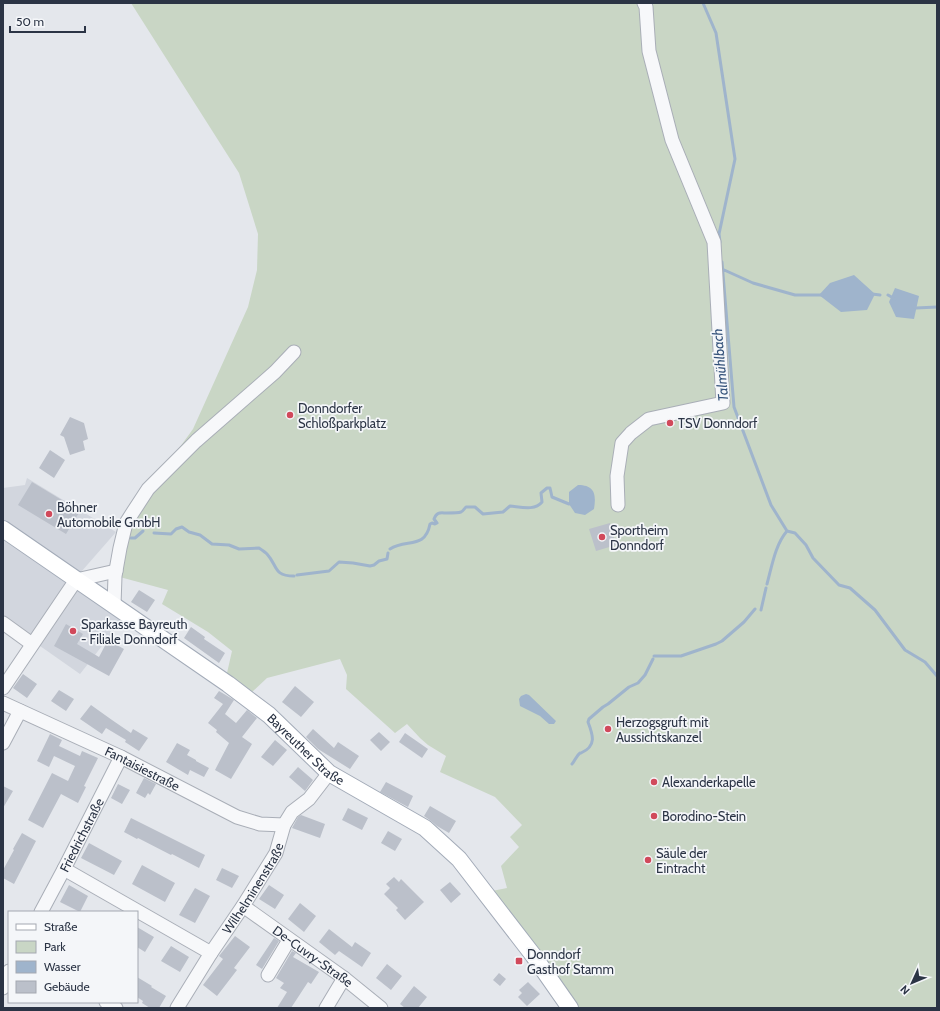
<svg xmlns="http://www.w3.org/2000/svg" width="940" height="1011" viewBox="0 0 940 1011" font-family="Cabin,sans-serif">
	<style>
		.built { fill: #d2d6de }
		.green { fill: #c9d6c5 }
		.water { fill: #9fb4cc }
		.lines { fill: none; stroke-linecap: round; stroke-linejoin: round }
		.stream { stroke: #9fb4cc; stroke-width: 3 }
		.building { fill: #bbc0ca }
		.minor-casing { stroke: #a9aeb7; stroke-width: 15 }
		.major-casing { stroke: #a3abb8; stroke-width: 18 }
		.minor { stroke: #f7f8fa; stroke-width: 13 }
		.major { stroke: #fff; stroke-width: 16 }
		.poi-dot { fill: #d1495b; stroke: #f4f6f9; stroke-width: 1.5 }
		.labels { text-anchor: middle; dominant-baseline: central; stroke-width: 3.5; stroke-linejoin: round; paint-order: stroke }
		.poi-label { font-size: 13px; fill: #2b3445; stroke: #f4f6f9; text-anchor: start }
		.street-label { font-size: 13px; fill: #2b3445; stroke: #f4f6f9 }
		.water-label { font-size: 14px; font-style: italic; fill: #34527a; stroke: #f4f6f9 }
	</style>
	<rect width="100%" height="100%" fill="#e4e7ec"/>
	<path class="built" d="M 27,478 L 116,532 L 81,572 L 3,520 L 3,488 L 25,485 Z
		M 3,532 L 123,619 L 80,674 L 3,620 Z"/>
	<path class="green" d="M 131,3 L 937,3 L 937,1008 L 579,1008 L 492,891 L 507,888 L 501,866 L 519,847 L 510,837 L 522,825 L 495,797 L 440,772 L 446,756 L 428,745 L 420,738 L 407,724 L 395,733 L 346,689 L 347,675 L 340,659 L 267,678 L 252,692 L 227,673 L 232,651 L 208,632 L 162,604 L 168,590 L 116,576 L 133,512 L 193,429 L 248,307 L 257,270 L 258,234 L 239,173 Z"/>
	<path class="water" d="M 854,275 L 875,294 L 867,310 L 841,312 L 819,295 L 830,283 Z
		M 895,288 L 919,296 L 914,319 L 896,317 L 889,302 Z
		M 578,485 C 596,485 596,496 594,509 L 585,515 L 575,513 L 569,504 L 569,492 Z
		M 526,694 L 529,695 L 556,721 L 554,724 L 549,724 L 540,716 L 520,706 L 519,699 L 521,696 Z"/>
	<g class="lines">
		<path class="stream" d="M 703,3 L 716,33 L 735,159 L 719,234 L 720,242
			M 722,262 L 734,407 L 771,505 L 787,531 L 795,533 L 806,545 L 813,558 L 839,585 L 850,588 L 875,610 L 905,650 L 925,662 L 937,676
			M 722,269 L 753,283 L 795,295 L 822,295
			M 872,294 L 880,295
			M 888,295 L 895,299
			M 913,306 L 916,308 L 937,307
			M 154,533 L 171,534 L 176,529 L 182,527 L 189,532 L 200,535 L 212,544 L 229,545 L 239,549 L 259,548 C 262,550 265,552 267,554 C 278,566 273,576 294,576
			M 131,538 L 135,538 L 143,531
			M 390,549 C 406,538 425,550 430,524 L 432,523 L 435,524 L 437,523 L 434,519 C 437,511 441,513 447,513 C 451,513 458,513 461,512 C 463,511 464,509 466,507 L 475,507 L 483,514 L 503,512 L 510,506 C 521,507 535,511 542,502 L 541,493 L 547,488 L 550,488 L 552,497 L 569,504
			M 297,575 L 329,571 L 339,562 L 353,563 L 370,566 L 374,565 L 379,561 L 387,559 L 388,553
			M 767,584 C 772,566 775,545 787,531
			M 761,610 L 766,588
			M 654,656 L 681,656 L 716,644 L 722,641 L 744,622 L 755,609
			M 581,753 C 597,746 593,735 588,722 L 589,719 L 603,707 L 608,704 L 629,687 L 638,683 L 645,675 L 653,659
			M 572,764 C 575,761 576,756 580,753"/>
	</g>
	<path class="building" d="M 70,417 L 84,423 L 88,439 L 83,441 L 85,450 L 70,455 L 64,437 L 60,435 Z
		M 50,450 L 65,460 L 54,478 L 39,468 Z
		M 32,482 L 80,511 L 66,534 L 18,505 Z
		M 610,523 L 616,545 L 596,551 L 589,529 Z
		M 139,590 L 155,600 L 147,612 L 131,602 Z
		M 66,624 L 83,634 L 77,644 L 99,657 L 108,640 L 124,649 L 109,676 L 54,646 Z
		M 191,627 L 205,637 L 204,639 L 225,653 L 219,663 L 184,638 Z
		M 23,674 L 37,684 L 27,698 L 13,688 Z
		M 295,686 L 314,702 L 301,717 L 282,702 Z
		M 59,690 L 74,699 L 66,711 L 51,701 Z
		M 219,691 L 234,700 L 225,714 L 236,723 L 247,710 L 257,718 L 242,737 L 252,744 L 231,779 L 215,770 L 229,743 L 216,732 L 217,730 L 208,723 L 223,704 L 214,698 Z
		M 91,705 L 112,720 L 131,733 L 133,729 L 148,738 L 139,751 L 125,742 L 126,740 L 106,728 L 102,734 L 80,719 Z
		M 313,729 L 334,748 L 338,742 L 359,756 L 350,769 L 318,749 L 306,737 Z
		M 379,732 L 390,742 L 381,751 L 370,740 Z
		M 405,733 L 428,749 L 422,758 L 399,742 Z
		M 50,734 L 62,740 L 59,746 L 80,756 L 82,751 L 98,758 L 84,786 L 86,787 L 78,803 L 61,794 L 43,828 L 28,820 L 52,773 L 68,781 L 75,766 L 54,756 L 49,767 L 37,761 Z
		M 275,740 L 287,750 L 273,766 L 261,757 Z
		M 177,743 L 190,750 L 187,755 L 196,760 L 196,761 L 209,768 L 204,777 L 190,770 L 188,775 L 166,762 Z
		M 298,767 L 313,780 L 305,791 L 289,777 Z
		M 144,778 L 156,784 L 150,795 L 148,793 L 145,798 L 136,793 Z
		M 386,782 L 413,796 L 408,807 L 380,792 Z
		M 118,784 L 130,790 L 122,804 L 111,798 Z
		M 3,786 L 13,791 L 3,808 Z
		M 430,806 L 456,821 L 449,833 L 437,826 L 431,821 L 424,816 Z
		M 348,808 L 368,818 L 362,830 L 342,820 Z
		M 301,815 L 325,824 L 320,838 L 292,828 L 298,817 Z
		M 131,818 L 205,855 L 199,868 L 172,854 L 171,855 L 138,838 L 137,839 L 124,832 Z
		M 388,831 L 402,839 L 395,851 L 381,843 Z
		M 22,833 L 36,841 L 14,884 L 3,878 L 3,870 L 14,850 L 13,849 Z
		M 89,843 L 122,861 L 114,875 L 81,858 Z
		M 142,865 L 175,883 L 165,902 L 132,884 Z
		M 222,868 L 239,876 L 232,888 L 216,880 Z
		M 394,877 L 399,882 L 401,879 L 424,902 L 405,920 L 396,910 L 398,908 L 384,894 L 390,888 L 386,884 Z
		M 450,882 L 461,894 L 451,903 L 440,890 Z
		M 69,885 L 88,896 L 80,912 L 60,902 Z
		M 269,885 L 284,895 L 275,909 L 259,899 Z
		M 195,888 L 210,896 L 195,923 L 179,915 Z
		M 300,903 L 316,916 L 304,932 L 288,919 Z
		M 137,927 L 154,937 L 145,952 L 137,947 Z
		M 329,929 L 352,947 L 355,942 L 371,953 L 362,967 L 339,951 L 335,955 L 319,942 Z
		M 235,936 L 250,947 L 234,968 L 237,970 L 217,996 L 203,985 L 223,959 L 219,956 Z
		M 274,938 L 279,941 L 262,969 L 256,965 Z
		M 171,946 L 189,957 L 180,972 L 161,961 Z
		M 292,951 L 296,953 L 293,957 L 319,972 L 311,984 L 308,982 L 291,1008 L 277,1008 L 287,992 L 280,988 L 284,983 L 276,978 Z
		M 387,964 L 402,976 L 391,990 L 376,978 Z
		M 499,973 L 506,979 L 500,986 L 493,980 Z
		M 137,977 L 152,986 L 151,987 L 166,996 L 159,1008 L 150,1008 L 142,1003 L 143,1001 L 137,997 Z
		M 528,982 L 540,994 L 527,1006 L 518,997 L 522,993 L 519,990 Z
		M 414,986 L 427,997 L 418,1008 L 405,1008 L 400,1004 Z"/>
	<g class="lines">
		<g class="minor-casing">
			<g id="minor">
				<path d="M 618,505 L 617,476 L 622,443 L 631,433 L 649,419 L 723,403 L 714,242 L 672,140 L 649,51 L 646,7 L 644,3"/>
				<path d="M 114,605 L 115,576 L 120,548 L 126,523 L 133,512 L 148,489 L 196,441 L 275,372 L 294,352"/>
				<path d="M 3,623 L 32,644"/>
				<path d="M 3,688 L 76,580 L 116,571"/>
				<path id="s1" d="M 3,703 L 121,757 L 237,817 L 260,824 L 284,825"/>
				<path d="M 3,743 L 20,711"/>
				<path d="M 64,869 L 211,953"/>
				<path id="s2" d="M 243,906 L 344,978 L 381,1008"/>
				<path id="s3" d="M 41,912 L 64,869 L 121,757"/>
				<path d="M 268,975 L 289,940"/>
				<path d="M 3,988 L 9,971"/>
				<path d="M 106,1002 L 116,1008"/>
				<path id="s4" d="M 177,1008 L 211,953 L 243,906 L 276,853 L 284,825 L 292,812 L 309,799 L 329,773"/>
				<path d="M 326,1008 L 344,978"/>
			</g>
		</g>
		<g class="major-casing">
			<g id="major">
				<path id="s5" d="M 3,529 L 228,684 L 269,715 L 329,773 L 425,828 L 459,859 L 533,955 L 570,1008"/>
			</g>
		</g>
		<use href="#minor" class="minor"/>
		<use href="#major" class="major"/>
	</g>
	<g class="poi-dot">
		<circle cx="290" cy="415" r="4"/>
		<circle cx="670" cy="423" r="4"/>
		<circle cx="49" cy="514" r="4"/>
		<circle cx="602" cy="537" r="4"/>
		<circle cx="73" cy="631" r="4"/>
		<circle cx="608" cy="729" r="4"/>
		<circle cx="654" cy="782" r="4"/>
		<circle cx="654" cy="816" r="4"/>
		<circle cx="648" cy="860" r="4"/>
		<rect x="515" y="957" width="8" height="8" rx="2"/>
	</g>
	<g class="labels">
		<g class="poi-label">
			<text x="298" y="408">Donndorfer<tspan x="298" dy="15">Schloßparkplatz</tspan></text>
			<text x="678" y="423">TSV Donndorf</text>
			<text x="57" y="507">Böhner<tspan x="57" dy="15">Automobile GmbH</tspan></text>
			<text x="610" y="530">Sportheim<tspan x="610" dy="15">Donndorf</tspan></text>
			<text x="81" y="624">Sparkasse Bayreuth<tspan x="81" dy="15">- Filiale Donndorf</tspan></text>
			<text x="616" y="722">Herzogsgruft mit<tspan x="616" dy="15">Aussichtskanzel</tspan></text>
			<text x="662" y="782">Alexanderkapelle</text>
			<text x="662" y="816">Borodino-Stein</text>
			<text x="656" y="853">Säule der<tspan x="656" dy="15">Eintracht</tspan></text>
			<text x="527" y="954">Donndorf<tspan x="527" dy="15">Gasthof Stamm</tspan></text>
		</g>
		<g class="street-label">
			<text stroke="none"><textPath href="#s5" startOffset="375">Bayreuther Straße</textPath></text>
			<text stroke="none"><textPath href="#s1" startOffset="154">Fantaisiestraße</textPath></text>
			<text stroke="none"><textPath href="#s3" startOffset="87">Friedrichstraße</textPath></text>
			<text stroke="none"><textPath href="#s4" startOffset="142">Wilhelminenstraße</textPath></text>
			<text stroke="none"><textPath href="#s2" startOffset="86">De-Cuvry-Straße</textPath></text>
		</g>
		<g class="water-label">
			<text transform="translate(720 365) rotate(-95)">Talmühlbach</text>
		</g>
	</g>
	<rect width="940" height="1011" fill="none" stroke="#2b3445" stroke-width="8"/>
	<rect x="8" y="911" width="130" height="92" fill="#f4f6f9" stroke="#a4a8b1"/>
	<rect x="16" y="924" width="20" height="6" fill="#ffffff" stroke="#a4a8b1"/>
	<text x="44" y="931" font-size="12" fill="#2b3445">Straße</text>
	<rect x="16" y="941" width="20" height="12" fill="#c9d6c5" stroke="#a4a8b1"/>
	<text x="44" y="951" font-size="12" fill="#2b3445">Park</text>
	<rect x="16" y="961" width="20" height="12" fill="#9fb4cc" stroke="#a4a8b1"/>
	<text x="44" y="971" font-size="12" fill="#2b3445">Wasser</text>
	<rect x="16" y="981" width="20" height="12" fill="#bbc0ca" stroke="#a4a8b1"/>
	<text x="44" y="991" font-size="12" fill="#2b3445">Gebäude</text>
	<g transform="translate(912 983) rotate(226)" stroke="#f4f6f9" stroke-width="3" paint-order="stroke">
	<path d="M0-3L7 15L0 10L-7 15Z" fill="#2b3445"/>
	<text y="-6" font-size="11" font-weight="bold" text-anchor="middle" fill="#2b3445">N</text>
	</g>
	<path d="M10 26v6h75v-6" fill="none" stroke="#2b3445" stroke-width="2"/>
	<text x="16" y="26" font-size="12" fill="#2b3445" stroke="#f4f6f9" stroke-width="3" paint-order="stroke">50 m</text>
</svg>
